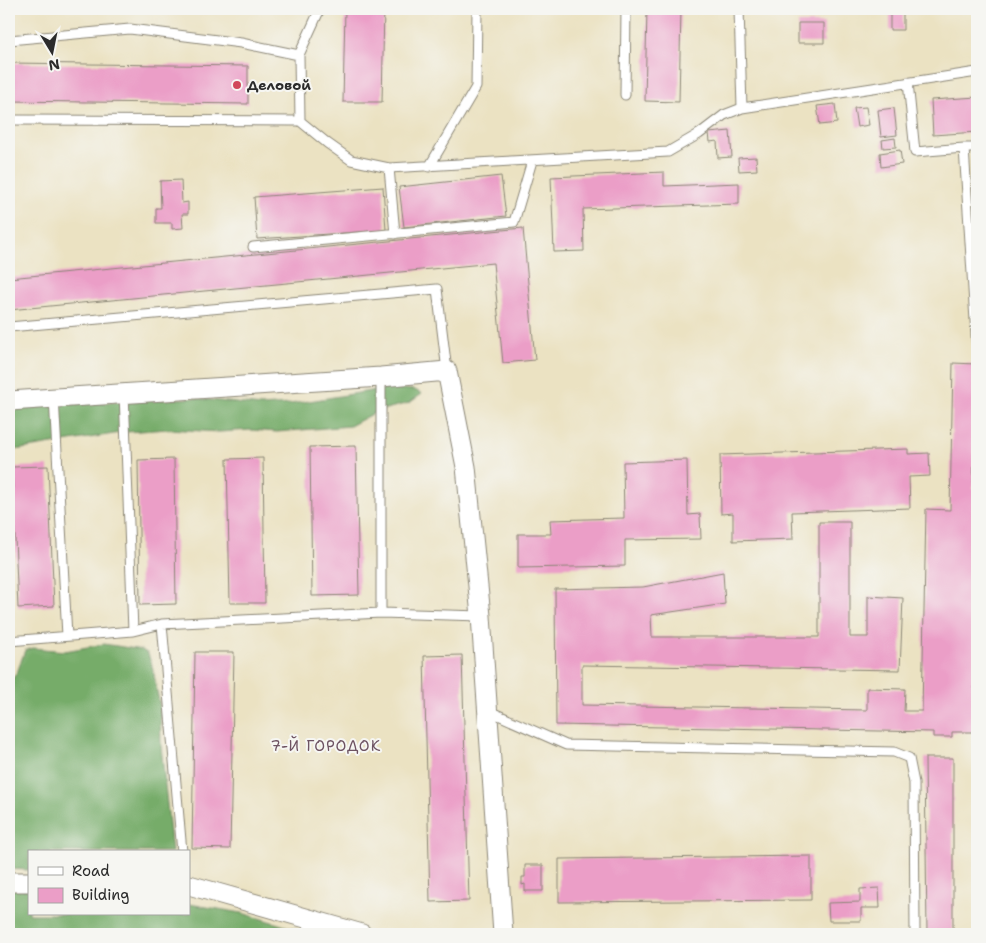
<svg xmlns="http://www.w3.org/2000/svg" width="986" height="943" viewBox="0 0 986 943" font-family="'Shantell Sans',sans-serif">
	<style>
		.forest { fill: #76ac69; stroke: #506c4a }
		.building { fill: #eb9ec7 }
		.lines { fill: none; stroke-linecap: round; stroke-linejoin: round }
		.service-casing { stroke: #8b8676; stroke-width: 11 }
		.minor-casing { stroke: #8b8676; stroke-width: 21 }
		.service { stroke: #fff; stroke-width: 9 }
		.minor { stroke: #fff; stroke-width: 19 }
		.poi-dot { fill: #d1495b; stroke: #f6f6f2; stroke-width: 2 }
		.labels { text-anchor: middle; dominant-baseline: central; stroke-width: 4; stroke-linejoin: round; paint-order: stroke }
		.poi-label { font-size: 14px; font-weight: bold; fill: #2b2b2b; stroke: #f6f6f2; text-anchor: start }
		.neighbourhood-label { font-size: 15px; letter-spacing: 1px; fill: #6e5362; stroke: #f6f6f2 }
	</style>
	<rect width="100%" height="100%" fill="#f6f6f2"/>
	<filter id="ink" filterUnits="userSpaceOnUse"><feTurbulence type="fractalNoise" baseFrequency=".02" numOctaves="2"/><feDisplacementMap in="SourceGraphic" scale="10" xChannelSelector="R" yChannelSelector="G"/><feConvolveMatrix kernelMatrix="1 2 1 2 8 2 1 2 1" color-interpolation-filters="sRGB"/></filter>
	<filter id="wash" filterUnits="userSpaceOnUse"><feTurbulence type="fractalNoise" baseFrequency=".0096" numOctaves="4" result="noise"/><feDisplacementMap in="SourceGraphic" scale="20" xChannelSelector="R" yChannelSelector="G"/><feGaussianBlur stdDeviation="1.12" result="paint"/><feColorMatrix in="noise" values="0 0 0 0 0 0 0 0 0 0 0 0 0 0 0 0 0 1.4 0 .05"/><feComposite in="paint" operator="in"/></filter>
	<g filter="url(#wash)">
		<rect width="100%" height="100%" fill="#ebe2c2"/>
		<path class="forest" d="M 389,388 L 415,390 L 422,394 L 409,403 L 378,411 L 350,426 L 277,432 L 251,430 L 219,432 L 168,429 L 126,432 L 9,451 L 9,407 L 194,398 L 261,406 L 291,404 Z
			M 104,644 L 142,650 L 148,654 L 153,669 L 160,707 L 161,746 L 172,852 L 29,852 L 29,870 L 9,869 L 9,679 L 12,679 L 17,673 L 25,650 L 33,648 L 65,651 Z
			M 29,889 L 29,914 L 189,914 L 189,904 L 242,913 L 312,934 L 9,934 L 9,890 Z"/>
		<g id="blocks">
			<path class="building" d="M 345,9 L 384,9 L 382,102 L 343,102 Z
				M 647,9 L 681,9 L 679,102 L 645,101 Z
				M 890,9 L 903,9 L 903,30 L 890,30 Z
				M 798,23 L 824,23 L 824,43 L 798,43 Z
				M 9,63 L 248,66 L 248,104 L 9,101 Z
				M 977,97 L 977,132 L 933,135 L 931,100 Z
				M 835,104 L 837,123 L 820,125 L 817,106 Z
				M 866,107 L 869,125 L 857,127 L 854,108 Z
				M 894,108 L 897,135 L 881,137 L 878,110 Z
				M 730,131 L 732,157 L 718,158 L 717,141 L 710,142 L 709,133 Z
				M 895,138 L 896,147 L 883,148 L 882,140 Z
				M 900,150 L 902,164 L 881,167 L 880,153 Z
				M 756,157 L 757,170 L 739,171 L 738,158 Z
				M 664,172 L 664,186 L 739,183 L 739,204 L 583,209 L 584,251 L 554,252 L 551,177 Z
				M 501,176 L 506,216 L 404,227 L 399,187 Z
				M 181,180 L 182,203 L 188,202 L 188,214 L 182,214 L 183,228 L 172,229 L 172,223 L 156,223 L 156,208 L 161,208 L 160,181 Z
				M 383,187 L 386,230 L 257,239 L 254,197 Z
				M 523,228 L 535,360 L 503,363 L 493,263 L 9,310 L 9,278 Z
				M 953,363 L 976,364 L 973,489 L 977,489 L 977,646 L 975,646 L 974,688 L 977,688 L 977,732 L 952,732 L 952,737 L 933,737 L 933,732 L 556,725 L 555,589 L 643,587 L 723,572 L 725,604 L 651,615 L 652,637 L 819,637 L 819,522 L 850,522 L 850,637 L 868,637 L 868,596 L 903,598 L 900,670 L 582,665 L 582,705 L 867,710 L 867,688 L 905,689 L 904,711 L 922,711 L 926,509 L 950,510 Z
				M 356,446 L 359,595 L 312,596 L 310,447 Z
				M 908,449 L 908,454 L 929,453 L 930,476 L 909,477 L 910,508 L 792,512 L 793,539 L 733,541 L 733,513 L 721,514 L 720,455 Z
				M 263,458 L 265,603 L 230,603 L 227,459 Z
				M 174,459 L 176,604 L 140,605 L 138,460 Z
				M 687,460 L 688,515 L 700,514 L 701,539 L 625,540 L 625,566 L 518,568 L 518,534 L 551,534 L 550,520 L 624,518 L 623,462 Z
				M 48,466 L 54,606 L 18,608 L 12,467 Z
				M 195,652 L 234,652 L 230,849 L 192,848 Z
				M 462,655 L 469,901 L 430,902 L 424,656 Z
				M 925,758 L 953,758 L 953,934 L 927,934 Z
				M 811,856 L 811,900 L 559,902 L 559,859 Z
				M 525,865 L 543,865 L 543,891 L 525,891 L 525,884 L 522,885 L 522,877 L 525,877 Z
				M 879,888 L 880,908 L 861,908 L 861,921 L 829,921 L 828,903 L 860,902 L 860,889 Z"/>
		</g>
	</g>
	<g filter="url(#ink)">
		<use href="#blocks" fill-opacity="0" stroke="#8b8676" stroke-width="1"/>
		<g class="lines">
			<g class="service-casing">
				<path id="service" d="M 320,9 L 299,55 L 300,121 L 327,143 L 351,160 L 389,168 L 668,152 L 699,134 L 724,115 L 742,108
					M 739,9 L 742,108 L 977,72
					M 9,40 L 130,29 L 241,43 L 299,55
					M 908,82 L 915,152 L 964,148
					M 625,95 L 626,9
					M 9,120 L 300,121
					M 977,148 L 964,148 L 977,352
					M 429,167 L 476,87 L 477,9
					M 389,168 L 395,234
					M 253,247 L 514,222 L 532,161
					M 9,327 L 437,289 L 447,371
					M 124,393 L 133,631
					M 54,397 L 67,636
					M 381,613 L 481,616
					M 162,624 L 182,852
					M 9,641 L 133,631 L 162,624 L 381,613 L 381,377
					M 487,710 L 566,745 L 894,752 L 909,758 L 914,783 L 915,934"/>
			</g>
			<g class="minor-casing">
				<path id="minor" d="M 9,401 L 381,377 L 447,371 L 466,467 L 481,616 L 503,934
					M 9,882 L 29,882
					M 189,885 L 362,934"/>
			</g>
			<use href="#service" class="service"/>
			<use href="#minor" class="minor"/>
		</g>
	</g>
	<circle class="poi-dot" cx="237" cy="85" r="5"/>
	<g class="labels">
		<g class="poi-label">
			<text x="247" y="85">Деловой</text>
		</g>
		<g class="neighbourhood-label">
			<text x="326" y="746">7-Й ГОРОДОК</text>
		</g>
	</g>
	<rect width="986" height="943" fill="none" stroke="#f6f6f2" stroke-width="30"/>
	<rect x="28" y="850" width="162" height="65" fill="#f6f6f2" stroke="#a5a5a2"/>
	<rect x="38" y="867" width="25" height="8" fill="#ffffff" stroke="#a5a5a2"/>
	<text x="72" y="876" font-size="15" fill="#2b2b2b">Road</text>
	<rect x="38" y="888" width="25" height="15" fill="#eb9ec7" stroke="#a5a5a2"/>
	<text x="72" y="900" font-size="15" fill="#2b2b2b">Building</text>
	<g transform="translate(52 52) rotate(170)" stroke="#f6f6f2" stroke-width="4" paint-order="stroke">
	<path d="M0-4L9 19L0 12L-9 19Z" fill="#2b2b2b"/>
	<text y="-8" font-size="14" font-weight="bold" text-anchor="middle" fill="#2b2b2b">N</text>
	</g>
</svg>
